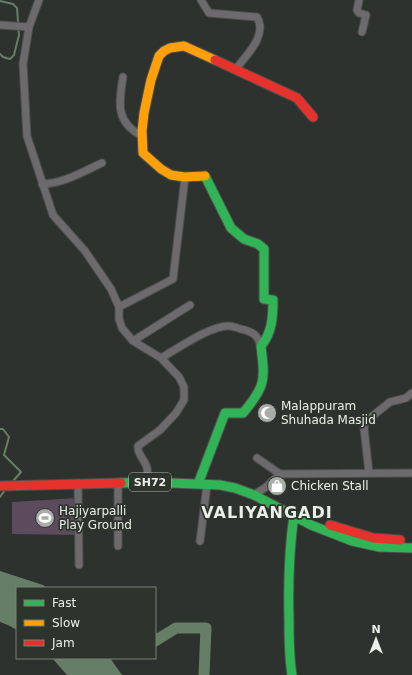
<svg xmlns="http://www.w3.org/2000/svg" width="412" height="675" viewBox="0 0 412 675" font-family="'DejaVu Sans',sans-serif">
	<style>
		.green { fill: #5c4b5d }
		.water { fill: #667e66 }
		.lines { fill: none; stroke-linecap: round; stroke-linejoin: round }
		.stream { stroke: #667e66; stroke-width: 2 }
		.river { stroke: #667e66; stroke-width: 11 }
		.street-casing { stroke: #4d4f4d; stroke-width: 9 }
		.fast-casing { stroke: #4d4f4d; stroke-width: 11 }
		.slow-casing { stroke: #4d4f4d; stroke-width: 11 }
		.jam-casing { stroke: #4d4f4d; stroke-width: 11 }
		.street { stroke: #6c6a6c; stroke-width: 7 }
		.fast { stroke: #30b455; stroke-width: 9 }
		.slow { stroke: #ff9f0a; stroke-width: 9 }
		.jam { stroke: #e5322d; stroke-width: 9 }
		.labels { text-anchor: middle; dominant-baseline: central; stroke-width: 3.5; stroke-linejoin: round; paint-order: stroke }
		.shield { fill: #2c342c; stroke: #b1b7b0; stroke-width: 1 }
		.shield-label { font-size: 11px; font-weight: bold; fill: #eaefe9 }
		.poi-label { font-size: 12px; fill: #eaefe9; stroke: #2c342c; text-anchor: start }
		.district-label { font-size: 16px; font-weight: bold; letter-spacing: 1px; fill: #eaefe9; stroke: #2c342c }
	</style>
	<rect width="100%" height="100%" fill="#2e322e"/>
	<path class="green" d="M 79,498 L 77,535 L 12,534 L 12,502 Z"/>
	<path class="water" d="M 0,571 L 43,585 L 47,588 L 17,588 L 17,630 L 8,625 L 0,622 Z
		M 52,658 L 110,658 L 122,675 L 67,675 Z"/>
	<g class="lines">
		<path class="stream" d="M 0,1 L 13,4 L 17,8 L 19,35 L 14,55 L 10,59 L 3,57 L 0,54
			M 0,429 L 3,429 L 9,437 L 4,455 L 21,472 L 14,480
			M 0,497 L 5,490"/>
		<path class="river" d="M 155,641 L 176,628 L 206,628 L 204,675"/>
		<g class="street-casing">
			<path id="street" d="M 39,0 L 29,27 L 23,64 L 27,136 L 53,215 L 85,251 L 111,289 L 119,307 L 119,319 L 122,328 L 133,341 L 161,358 L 179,377 L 184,387 L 184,400 L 176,413 L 160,430 L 138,446 C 137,455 145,459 147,468 C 148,472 147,477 147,482
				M 201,0 L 209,13 L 257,17 C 268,36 246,55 236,69
				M 359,0 L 357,10 L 359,13 L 366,15 L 362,32
				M 0,25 L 29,27
				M 123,77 C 119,103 115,122 142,136
				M 42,184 C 63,184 84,171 102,163
				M 119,307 L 173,279 L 185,177
				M 133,341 L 190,305
				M 161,358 C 177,349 211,325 229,326 C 233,326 237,328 241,329 C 253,332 257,334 261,346
				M 257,458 L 280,474
				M 369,473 L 364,428 L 365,422 L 390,402 L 406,398 L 412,393
				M 78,483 L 79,565
				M 254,495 L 266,487 L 280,474 L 412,473
				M 200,541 L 207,485
				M 118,546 L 118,482"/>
		</g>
		<g class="fast-casing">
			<path id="fast" d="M 121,483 L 147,482 L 220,485 L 235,488 L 254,495 L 311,525 L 352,541 L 379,547 L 412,548
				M 198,484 L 225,413 L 243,413 C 266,386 265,380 261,346 C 272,333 273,317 273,300 L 264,299 L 264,249 L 258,244 L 244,239 L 231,228 L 205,176
				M 292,675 C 289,657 289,638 289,620 C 288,584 289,550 294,515"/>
		</g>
		<g class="slow-casing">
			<path id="slow" d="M 205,176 L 184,177 L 171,175 L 161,169 L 143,153 L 142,131 L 144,113 L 151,80 L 159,56 L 164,51 L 170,48 L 184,46 L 215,60"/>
		</g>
		<g class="jam-casing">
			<path id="jam" d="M 215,60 L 297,98 L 313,117
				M 0,486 L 121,483
				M 330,525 L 373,538 L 400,540"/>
		</g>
		<use href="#street" class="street"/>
		<use href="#fast" class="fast"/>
		<use href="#slow" class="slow"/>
		<use href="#jam" class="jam"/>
	</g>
	<defs>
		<g id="mosque-disc" transform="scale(1)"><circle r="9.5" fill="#a8ada8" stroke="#2c342c"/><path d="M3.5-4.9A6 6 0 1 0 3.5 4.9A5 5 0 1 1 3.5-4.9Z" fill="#fff"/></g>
		<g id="shop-disc" transform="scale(1)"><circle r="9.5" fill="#a8ada8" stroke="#2c342c"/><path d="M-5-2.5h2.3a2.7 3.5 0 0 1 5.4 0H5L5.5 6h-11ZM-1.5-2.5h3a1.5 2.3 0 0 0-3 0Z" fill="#fff"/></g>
		<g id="stadium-disc" transform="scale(1)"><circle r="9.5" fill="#a8ada8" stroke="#2c342c"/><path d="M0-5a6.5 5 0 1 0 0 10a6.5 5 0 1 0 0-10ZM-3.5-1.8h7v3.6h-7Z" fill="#fff"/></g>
	</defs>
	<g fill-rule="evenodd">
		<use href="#mosque-disc" x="267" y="413"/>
		<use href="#shop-disc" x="277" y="486"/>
		<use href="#stadium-disc" x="45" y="518"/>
	</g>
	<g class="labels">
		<rect class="shield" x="129" y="473" width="42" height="18" rx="3"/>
		<g class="shield-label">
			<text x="150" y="482">SH72</text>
		</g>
		<g class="poi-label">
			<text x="281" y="406">Malappuram<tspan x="281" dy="14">Shuhada Masjid</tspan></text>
			<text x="291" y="486">Chicken Stall</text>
			<text x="59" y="511">Hajiyarpalli<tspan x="59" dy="14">Play Ground</tspan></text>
		</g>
		<g class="district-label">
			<text x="267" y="512">VALIYANGADI</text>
		</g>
	</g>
	<rect x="16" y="587" width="140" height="72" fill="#2c342c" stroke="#787f78"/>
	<rect x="24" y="600" width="20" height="6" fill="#30b455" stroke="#787f78"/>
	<text x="52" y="607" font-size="12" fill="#eaefe9">Fast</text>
	<rect x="24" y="620" width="20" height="6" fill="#ff9f0a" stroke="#787f78"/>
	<text x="52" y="627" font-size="12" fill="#eaefe9">Slow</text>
	<rect x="24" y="640" width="20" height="6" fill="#e5322d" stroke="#787f78"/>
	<text x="52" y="647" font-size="12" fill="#eaefe9">Jam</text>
	<g transform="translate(376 639)" stroke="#2c342c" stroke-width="3" paint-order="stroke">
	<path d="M0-3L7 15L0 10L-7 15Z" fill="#eaefe9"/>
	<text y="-6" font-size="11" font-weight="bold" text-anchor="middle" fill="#eaefe9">N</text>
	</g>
</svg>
